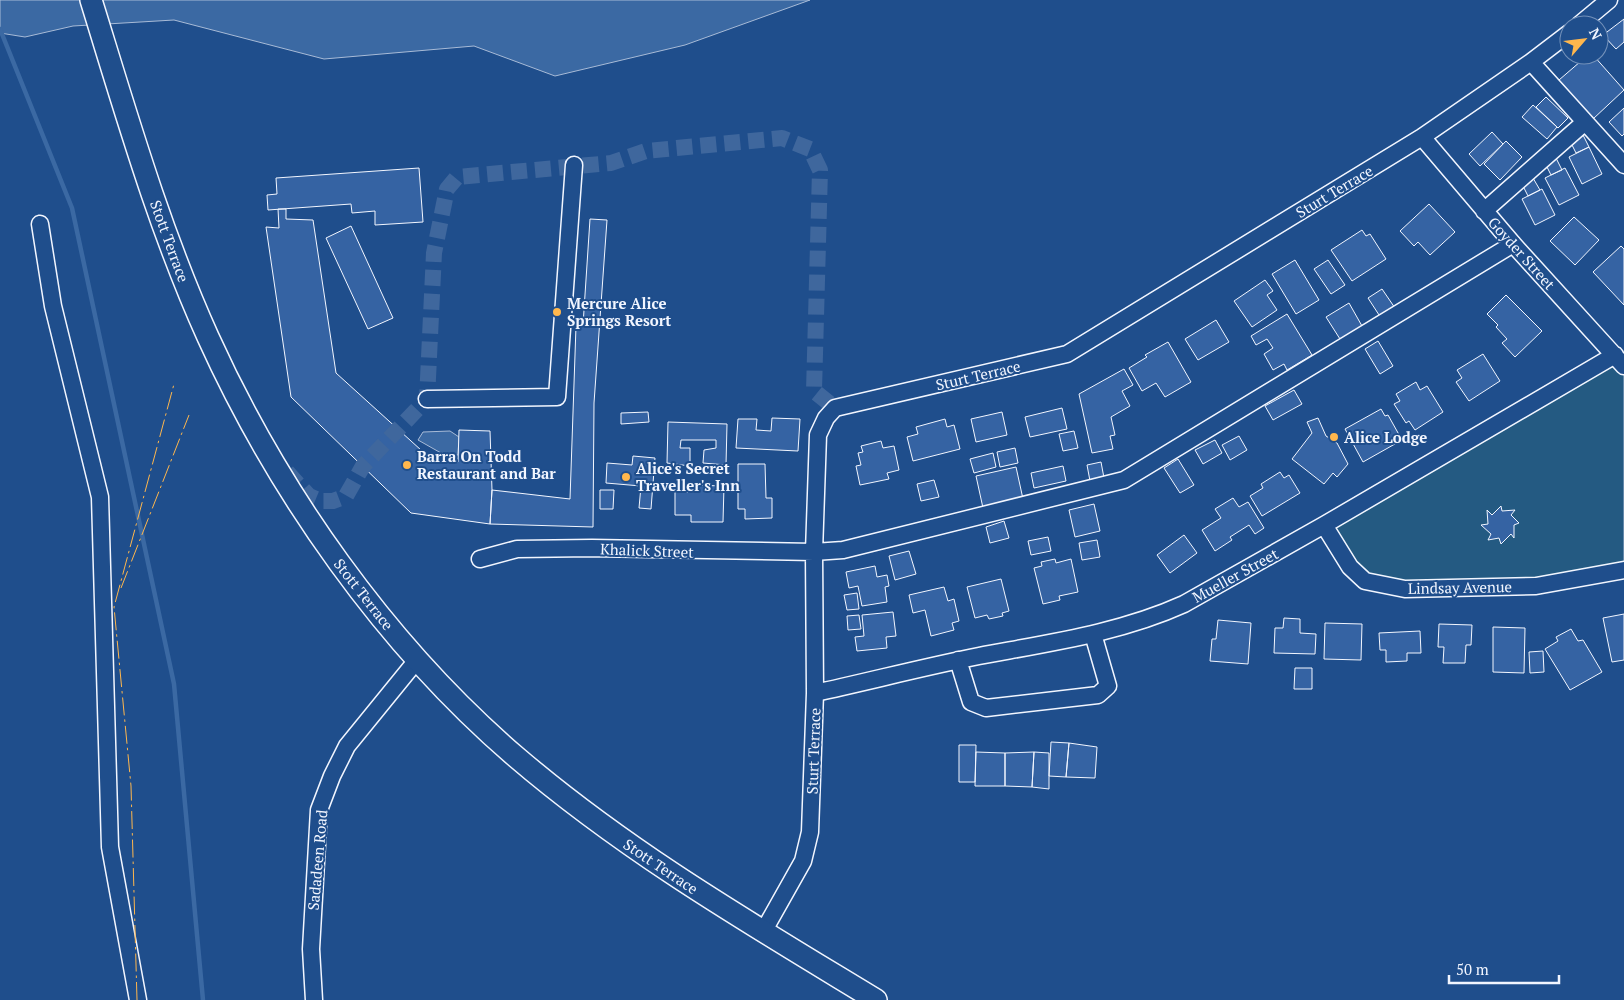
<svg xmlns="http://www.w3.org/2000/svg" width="1624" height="1000" viewBox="0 0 1624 1000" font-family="'PT Serif',serif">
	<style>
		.green { fill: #245a82; stroke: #a8bbd7 }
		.water { fill: #3b69a3; stroke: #a8bbd7 }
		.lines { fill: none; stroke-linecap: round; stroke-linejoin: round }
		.stream { stroke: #3b69a3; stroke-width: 4.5 }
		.building { fill: #3563a3; stroke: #f2f6ff }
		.minor-tunnel { stroke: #3f679d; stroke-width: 16; stroke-dasharray: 16 8; stroke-linecap: butt }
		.minor-casing { stroke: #f2f6ff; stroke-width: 19 }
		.major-casing { stroke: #f2f6ff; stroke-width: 24 }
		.minor { stroke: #1f4e8c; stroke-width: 16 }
		.major { stroke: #1f4e8c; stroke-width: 21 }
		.power { stroke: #ffb74d; stroke-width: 1; stroke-dasharray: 18 4 2.5 4; stroke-linecap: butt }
		.poi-dot { fill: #ffb74d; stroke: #1f4e8c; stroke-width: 2 }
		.labels { text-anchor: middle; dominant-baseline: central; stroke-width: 4; stroke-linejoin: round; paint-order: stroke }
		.street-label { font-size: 15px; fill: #f2f6ff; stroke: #1f4e8c }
		.poi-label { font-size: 15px; font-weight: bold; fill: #f2f6ff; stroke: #1f4e8c; text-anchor: start }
	</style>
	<rect width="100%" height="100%" fill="#1f4e8c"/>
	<path class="green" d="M 1615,355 L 1624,366 L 1624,570 L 1536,586 L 1365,581 L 1324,525 Z"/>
	<path class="water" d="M 0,0 L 810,0 L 685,45 L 555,76 L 474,46 L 324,59 L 174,20 L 73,26 L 25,37 L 0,33 Z
		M 450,431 L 459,437 L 458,455 L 441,453 L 418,440 L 423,432 Z"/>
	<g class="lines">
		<path class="stream" d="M 0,29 L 72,208 L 174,684 L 203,1000"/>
	</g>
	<path class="building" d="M 1624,19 L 1624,42 L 1616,49 L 1603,35 Z
		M 1588,55 L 1593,55 L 1624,90 L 1593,119 L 1559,80 Z
		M 1546,97 L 1568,118 L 1558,128 L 1536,107 Z
		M 1533,105 L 1557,127 L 1547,139 L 1522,117 Z
		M 1624,108 L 1624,134 L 1622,136 L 1609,122 Z
		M 1492,132 L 1503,144 L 1480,166 L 1469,154 Z
		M 1583,135 L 1589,147 L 1576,153 L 1570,141 Z
		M 1506,141 L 1522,157 L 1500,180 L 1484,164 Z
		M 1589,147 L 1602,174 L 1582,184 L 1569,157 Z
		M 1556,158 L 1562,170 L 1551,175 L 1545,163 Z
		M 419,168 L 423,222 L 375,225 L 375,211 L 352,213 L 351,204 L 268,210 L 267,195 L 277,194 L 276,178 Z
		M 1565,168 L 1579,195 L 1559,205 L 1545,178 Z
		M 1533,178 L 1540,190 L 1528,196 L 1522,184 Z
		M 1542,189 L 1555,215 L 1535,225 L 1522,199 Z
		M 1429,204 L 1455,232 L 1430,255 L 1418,242 L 1414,246 L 1400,231 Z
		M 278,209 L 286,209 L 286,219 L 313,220 L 336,373 L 432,460 L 458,462 L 459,430 L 490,431 L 492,490 L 490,524 L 411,513 L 291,397 L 266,227 L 279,228 Z
		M 1574,217 L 1599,240 L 1575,265 L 1550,241 Z
		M 590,219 L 607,220 L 594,403 L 593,527 L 490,524 L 492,490 L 570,499 L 576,326 L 583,325 Z
		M 351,226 L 393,318 L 368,329 L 326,238 Z
		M 1362,230 L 1366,236 L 1370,234 L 1386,259 L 1352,281 L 1331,250 Z
		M 1621,246 L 1624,249 L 1624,305 L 1593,272 Z
		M 1295,260 L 1319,300 L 1296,314 L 1272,274 Z
		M 1328,260 L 1345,285 L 1331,294 L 1314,269 Z
		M 1265,280 L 1273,291 L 1267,295 L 1277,310 L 1252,327 L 1234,301 Z
		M 1382,289 L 1395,308 L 1381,318 L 1368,298 Z
		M 1506,295 L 1542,331 L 1515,357 L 1502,343 L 1507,339 L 1496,327 L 1498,325 L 1487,314 Z
		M 1349,303 L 1362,326 L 1340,339 L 1326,317 Z
		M 1287,314 L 1312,355 L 1287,370 L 1284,364 L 1273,370 L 1264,354 L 1273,348 L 1267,339 L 1256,345 L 1251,336 Z
		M 1216,320 L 1229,342 L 1198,360 L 1185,339 Z
		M 1378,341 L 1393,366 L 1380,374 L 1365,349 Z
		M 1168,342 L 1191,382 L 1165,397 L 1156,383 L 1142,391 L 1129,368 L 1147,357 L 1145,355 Z
		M 1483,354 L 1500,381 L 1469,401 L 1456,382 L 1462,378 L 1457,370 Z
		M 1124,369 L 1133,385 L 1122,391 L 1130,406 L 1111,417 L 1115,435 L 1110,436 L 1113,449 L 1092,453 L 1079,394 Z
		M 1416,382 L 1420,390 L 1427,386 L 1443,412 L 1415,430 L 1409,421 L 1406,423 L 1394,404 L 1400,401 L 1396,394 Z
		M 1294,390 L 1302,404 L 1273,420 L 1265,406 Z
		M 1062,408 L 1067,429 L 1030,437 L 1025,417 Z
		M 1381,409 L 1385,416 L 1388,415 L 1402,440 L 1363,462 L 1345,429 Z
		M 648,412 L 649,422 L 621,424 L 621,413 Z
		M 1002,412 L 1007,435 L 976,442 L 971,419 Z
		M 772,418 L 800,419 L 798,451 L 736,448 L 738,419 L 757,419 L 756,430 L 771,431 Z
		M 1318,418 L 1326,436 L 1337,443 L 1348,464 L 1337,477 L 1333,473 L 1324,484 L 1292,459 L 1312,433 L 1307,422 Z
		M 945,419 L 947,427 L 954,425 L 960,449 L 913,461 L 907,437 L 918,434 L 916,427 Z
		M 668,422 L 727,424 L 726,465 L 703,463 L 704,450 L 716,448 L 716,440 L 681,440 L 680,448 L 690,448 L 690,466 L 667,463 Z
		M 1074,431 L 1078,448 L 1063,451 L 1059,434 Z
		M 1239,436 L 1247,450 L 1230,460 L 1222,445 Z
		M 1215,440 L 1222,453 L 1203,464 L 1195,450 Z
		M 881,441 L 883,448 L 894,446 L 899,470 L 887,473 L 889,479 L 860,485 L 856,466 L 861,465 L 858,453 L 863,452 L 861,446 Z
		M 1015,448 L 1018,463 L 1000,467 L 997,452 Z
		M 993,453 L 996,467 L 974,473 L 970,459 Z
		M 633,456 L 655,458 L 651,509 L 639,508 L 641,486 L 606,483 L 607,463 L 632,465 Z
		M 1178,459 L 1194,485 L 1180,493 L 1164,468 Z
		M 1101,462 L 1104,478 L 1090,481 L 1087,465 Z
		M 738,464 L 765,464 L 766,498 L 772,498 L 772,518 L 745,519 L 745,509 L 738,509 Z
		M 1063,466 L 1066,481 L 1034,488 L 1031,473 Z
		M 1016,467 L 1023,499 L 983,508 L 976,476 Z
		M 1280,472 L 1284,478 L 1289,475 L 1300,493 L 1262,516 L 1250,496 L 1263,488 L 1261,484 Z
		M 934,480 L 939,497 L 921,501 L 917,484 Z
		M 688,485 L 724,486 L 723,522 L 691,522 L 691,515 L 675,515 L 675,492 L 688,492 Z
		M 600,490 L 614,490 L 613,509 L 600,509 Z
		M 1233,498 L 1239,507 L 1248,502 L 1264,528 L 1255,534 L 1249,525 L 1230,537 L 1232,540 L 1215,551 L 1202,530 L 1221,518 L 1215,509 Z
		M 1094,504 L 1100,531 L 1075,537 L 1069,510 Z
		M 1501,506 L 1502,511 L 1515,510 L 1511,515 L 1519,523 L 1514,525 L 1514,538 L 1511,534 L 1501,544 L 1499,538 L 1488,540 L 1491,534 L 1481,525 L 1488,524 L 1487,510 L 1492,515 Z
		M 1004,521 L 1009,538 L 990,543 L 986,527 Z
		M 1184,535 L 1197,553 L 1170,573 L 1157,555 Z
		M 1048,537 L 1051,551 L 1031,555 L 1028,541 Z
		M 1097,540 L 1100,557 L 1082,560 L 1079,543 Z
		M 909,551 L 916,574 L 895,580 L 889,556 Z
		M 1055,559 L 1056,563 L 1071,559 L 1078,592 L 1059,596 L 1060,600 L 1043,604 L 1034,568 L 1042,566 L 1041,562 Z
		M 875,566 L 877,577 L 887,575 L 889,586 L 885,587 L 887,602 L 862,606 L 858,586 L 849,588 L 846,572 Z
		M 1001,579 L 1009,611 L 1002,613 L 1003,616 L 989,619 L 987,615 L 975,618 L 967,587 Z
		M 944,587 L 948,601 L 954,599 L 959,621 L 952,623 L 954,630 L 931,636 L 925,610 L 913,613 L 909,595 Z
		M 857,593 L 859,609 L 847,610 L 844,595 Z
		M 893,612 L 896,636 L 886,637 L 887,648 L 857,651 L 855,637 L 864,636 L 862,615 Z
		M 1624,614 L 1624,660 L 1612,662 L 1603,618 Z
		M 859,615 L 861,629 L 848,630 L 847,616 Z
		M 1284,618 L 1300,619 L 1300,633 L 1316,634 L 1315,654 L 1274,653 L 1275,628 L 1283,628 Z
		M 1218,620 L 1251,623 L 1248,664 L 1210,661 L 1212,639 L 1216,639 Z
		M 1325,623 L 1362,624 L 1361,660 L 1324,659 Z
		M 1439,624 L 1472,625 L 1471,645 L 1466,645 L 1465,663 L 1443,663 L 1444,647 L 1438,647 Z
		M 1493,627 L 1525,628 L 1524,673 L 1493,672 Z
		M 1571,629 L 1578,641 L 1583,640 L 1602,672 L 1570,690 L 1545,649 L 1558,641 L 1556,637 Z
		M 1420,631 L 1421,653 L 1407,653 L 1407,661 L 1386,662 L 1386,650 L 1380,650 L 1379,633 Z
		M 1543,651 L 1544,672 L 1530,673 L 1529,652 Z
		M 1295,668 L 1312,668 L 1312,689 L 1294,689 Z
		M 1051,742 L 1069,743 L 1066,777 L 1049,776 Z
		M 1069,743 L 1097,747 L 1095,778 L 1066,777 Z
		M 959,745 L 976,745 L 975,782 L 959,782 Z
		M 976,752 L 1005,753 L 1005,786 L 975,786 Z
		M 1034,752 L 1049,753 L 1049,789 L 1032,787 Z
		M 1034,752 L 1032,787 L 1005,786 L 1005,753 Z"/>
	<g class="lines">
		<path class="minor-tunnel" d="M 287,472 L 309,496 L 321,501 L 333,501 L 346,496 L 363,466 L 427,399 L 434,253 L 447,189 L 457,177 L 611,163 L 646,151 L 782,138 L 810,149 L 820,170 L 814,391 L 835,408"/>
		<g class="minor-casing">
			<path id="minor" d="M 1579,25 L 1609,0
				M 1531,62 L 1624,165
				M 1422,137 L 1513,244 L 1624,366
				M 1484,211 L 1585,122
				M 40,224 L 53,306 L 100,497 L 110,847 L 138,1000
				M 427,399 L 557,397 L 574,165
				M 1324,525 L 1350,567 L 1365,581 L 1405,589 L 1536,586 L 1624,570
				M 480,559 L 517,549 L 592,548 L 814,552 L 843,550 L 1124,480 L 1513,244
				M 958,660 L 971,702 L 986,708 L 1098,695 L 1108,686 L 1093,634
				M 815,693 C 870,681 924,667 979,656 C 1048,643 1120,633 1184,604 L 1324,525 L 1615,355
				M 763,932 L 803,861 L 810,832 L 815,693 L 814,552 L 818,435 L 826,418 L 835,408 L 1067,354 L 1422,137 L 1531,62 L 1569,33
				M 314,1000 L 311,949 L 319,810 L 332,776 L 347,746 L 417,660"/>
		</g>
		<g class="major-casing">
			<path id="major" d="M 91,0 C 126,113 159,229 208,337 C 278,492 386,645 515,756 C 627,852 751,924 876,1000"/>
		</g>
		<use href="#minor" class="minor"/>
		<use href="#major" class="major"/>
		<path class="power" d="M 121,588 L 189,415
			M 137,1000 L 131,786 L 114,607 L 174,384"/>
	</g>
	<g class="poi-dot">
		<circle cx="557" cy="312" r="5"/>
		<circle cx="1334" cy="437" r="5"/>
		<circle cx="407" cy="465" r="5"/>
		<circle cx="626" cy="477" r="5"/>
	</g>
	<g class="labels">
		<g class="street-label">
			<text transform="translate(1334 191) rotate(-31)">Sturt Terrace</text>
			<text transform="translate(170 241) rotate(70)">Stott Terrace</text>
			<text transform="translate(1522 253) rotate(48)">Goyder Street</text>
			<text transform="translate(978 375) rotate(-13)">Sturt Terrace</text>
			<text transform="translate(647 550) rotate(2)">Khalick Street</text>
			<text transform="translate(1235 575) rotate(-29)">Mueller Street</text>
			<text transform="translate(1460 587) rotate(-1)">Lindsay Avenue</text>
			<text transform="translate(364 594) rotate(52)">Stott Terrace</text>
			<text transform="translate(813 751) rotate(-88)">Sturt Terrace</text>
			<text transform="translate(317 860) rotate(-85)">Sadadeen Road</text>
			<text transform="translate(661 866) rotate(34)">Stott Terrace</text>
		</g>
		<g class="poi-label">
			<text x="567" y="303">Mercure Alice<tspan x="567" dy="17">Springs Resort</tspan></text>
			<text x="1344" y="437">Alice Lodge</text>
			<text x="417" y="456">Barra On Todd<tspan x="417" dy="17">Restaurant and Bar</tspan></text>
			<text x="636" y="468">Alice's Secret<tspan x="636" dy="17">Traveller's Inn</tspan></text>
		</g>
	</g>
	<g transform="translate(1584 40) rotate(62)"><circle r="24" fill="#1f4e8c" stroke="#7391ba"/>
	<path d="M0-4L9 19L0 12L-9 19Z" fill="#ffb74d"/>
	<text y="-8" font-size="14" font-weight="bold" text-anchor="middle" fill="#f2f6ff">N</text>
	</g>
	<path d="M1449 975v8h110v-8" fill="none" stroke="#f2f6ff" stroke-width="2.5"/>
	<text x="1456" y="975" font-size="15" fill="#f2f6ff" stroke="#1f4e8c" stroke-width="4" paint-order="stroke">50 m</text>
</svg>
